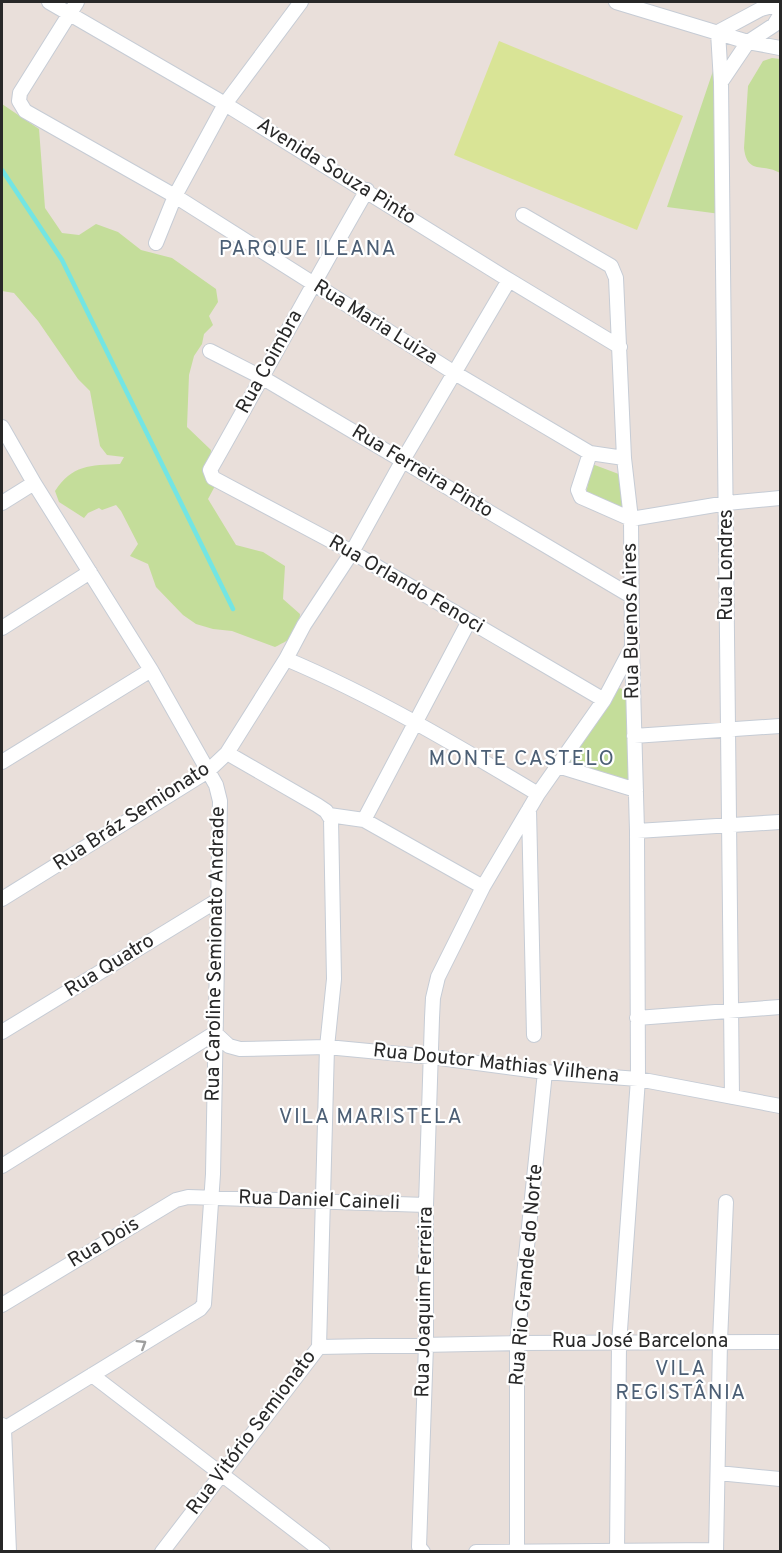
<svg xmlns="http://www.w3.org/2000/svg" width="782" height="1553" viewBox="0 0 782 1553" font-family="Overpass,sans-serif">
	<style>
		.green { fill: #c4dd9a }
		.pitch { fill: #d9e496 }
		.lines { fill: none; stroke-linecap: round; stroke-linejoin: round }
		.stream { stroke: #73e5e3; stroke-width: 4.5 }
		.minor-casing { stroke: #c6ccd5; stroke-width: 16 }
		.minor { stroke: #fff; stroke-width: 14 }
		.oneway { stroke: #9e9e9e }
		.labels { text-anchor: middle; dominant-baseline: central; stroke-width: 4.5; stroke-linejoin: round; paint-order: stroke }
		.street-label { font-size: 20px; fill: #282828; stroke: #fff }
		.neighbourhood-label { font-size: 21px; letter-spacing: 1.5px; fill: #4c5f75; stroke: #fff }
	</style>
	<rect width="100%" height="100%" fill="#e9dfda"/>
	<path class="green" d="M 772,58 L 780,59 L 780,173 C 763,163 747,175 744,148 L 748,86 L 763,61 Z
		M 713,71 L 729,76 L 728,215 L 667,207 Z
		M 2,104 L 39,129 L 45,208 L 62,233 L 79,235 L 96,224 L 118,232 L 141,250 L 172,258 L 216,289 L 218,302 L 209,316 L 213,325 L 204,334 L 202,344 L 194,356 L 189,375 L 187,427 L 211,450 L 208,482 L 215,486 L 208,499 L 236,545 L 263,552 L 285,566 L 283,599 L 300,614 C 299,635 293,638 275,647 L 232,631 L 213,629 L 196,624 L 183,615 L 156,587 L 148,564 L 130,556 L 138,544 L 121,511 L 116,505 L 102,510 L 99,508 L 88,513 L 84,518 L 59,502 L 55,491 C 72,465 90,465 120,464 L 124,457 L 107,455 L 100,446 L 90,391 L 78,379 L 38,321 L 14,293 L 2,291 Z
		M 592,464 L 624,476 L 627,515 L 586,494 Z
		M 620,688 L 628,692 L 628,784 L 566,767 L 616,690 Z"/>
	<path class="pitch" d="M 499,41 L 683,116 L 637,230 L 454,155 Z"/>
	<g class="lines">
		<path class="stream" d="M 2,170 L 62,260 L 233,609"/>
		<g class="minor-casing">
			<path id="minor" d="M 49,2 L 225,104 L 509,280 L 620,347
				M 77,2 L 20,93 L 19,101 L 25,111 L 175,196 L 453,372 L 590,453 L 624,458
				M 616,2 L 748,42 L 780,48
				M 721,82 L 748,42 L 774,25 L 780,15
				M 367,190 C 313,283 263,377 210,470 L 213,478 L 352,552 L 604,700
				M 523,215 L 611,266 L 616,278 L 624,458 L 631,519 L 632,649 L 637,831 L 638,1079 L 619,1344 L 617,1552
				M 156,243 L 175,196 L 225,104 L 301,2
				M 210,351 L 263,378 L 631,596
				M 2,427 L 34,483 L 151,670 L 216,785 L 220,801 L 213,1174 L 204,1304 L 200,1309 L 4,1429
				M 590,453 L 578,490 L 581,497 L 631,519 L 727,503 L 780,498
				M 2,503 L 34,483
				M 2,628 L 90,572
				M 286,659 C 374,696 456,745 538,794
				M 634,736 L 780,726
				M 2,762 L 151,670
				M 558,766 L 636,790
				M 529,809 L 534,1035
				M 329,815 L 364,820 L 483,887
				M 364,820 L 469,621
				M 637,831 L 780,822
				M 2,899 L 208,771 L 227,753 L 286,659 L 304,625 L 352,552 L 403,460 L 509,280
				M 637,1018 L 780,1007
				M 2,1032 L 218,900
				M 732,1097 L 721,82 L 718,32 L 761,9 L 780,4
				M 2,1166 L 215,1033 L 229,1046 L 240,1049 L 327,1047 L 432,1057 L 545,1072 L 638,1079 L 780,1106
				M 2,1305 L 176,1200 L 188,1197 L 426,1205
				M 319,1347 L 517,1343 L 780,1342
				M 92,1375 L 323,1552
				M 2,1425 L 4,1429 L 9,1552
				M 718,1473 L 780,1479
				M 162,1552 L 319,1347 L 327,1047 L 334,979 L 331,819 L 326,811 L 317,805 L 227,753
				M 423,1552 L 419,1547 L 426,1345 L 426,1205 L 432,1018 L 433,998 L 438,977 L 483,887 L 538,794 L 604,700 L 631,649
				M 476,1552 L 716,1550
				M 517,1552 L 517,1343 L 545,1072
				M 716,1552 L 720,1341 L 726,1202"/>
		</g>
		<use href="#minor" class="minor"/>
	</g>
	<defs><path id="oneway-chevron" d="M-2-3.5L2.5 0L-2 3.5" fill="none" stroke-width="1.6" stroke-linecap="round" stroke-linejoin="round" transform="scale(1.5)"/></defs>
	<use class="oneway" href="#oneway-chevron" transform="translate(142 1344) rotate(-32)"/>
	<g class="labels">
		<g class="street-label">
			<text transform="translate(336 172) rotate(32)">Avenida Souza Pinto</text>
			<text transform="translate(375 323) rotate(32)">Rua Maria Luiza</text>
			<text transform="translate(270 362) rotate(-61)">Rua Coimbra</text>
			<text transform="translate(422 472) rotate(31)">Rua Ferreira Pinto</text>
			<text transform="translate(727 565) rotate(-90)">Rua Londres</text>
			<text transform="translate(406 585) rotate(30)">Rua Orlando Fenoci</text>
			<text transform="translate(632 621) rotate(-91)">Rua Buenos Aires</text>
			<text transform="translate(132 817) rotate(-33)">Rua Bráz Semionato</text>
			<text transform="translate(216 954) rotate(-89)">Rua Caroline Semionato Andrade</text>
			<text transform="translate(110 966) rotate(-32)">Rua Quatro</text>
			<text transform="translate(496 1064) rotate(6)">Rua Doutor Mathias Vilhena</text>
			<text transform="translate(319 1201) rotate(2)">Rua Daniel Caineli</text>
			<text transform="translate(104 1243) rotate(-31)">Rua Dois</text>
			<text transform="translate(527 1275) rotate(-85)">Rua Rio Grande do Norte</text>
			<text transform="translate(425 1302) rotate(-89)">Rua Joaquim Ferreira</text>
			<text x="640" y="1342">Rua José Barcelona</text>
			<text transform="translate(252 1433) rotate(-53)">Rua Vitório Semionato</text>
		</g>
		<g class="neighbourhood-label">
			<text x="308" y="249">PARQUE ILEANA</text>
			<text x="522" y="759">MONTE CASTELO</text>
			<text x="371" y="1117">VILA MARISTELA</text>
			<text x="681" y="1369">VILA<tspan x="681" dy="24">REGISTÂNIA</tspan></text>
		</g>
	</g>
	<rect width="782" height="1553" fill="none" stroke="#282828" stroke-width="6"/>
</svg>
